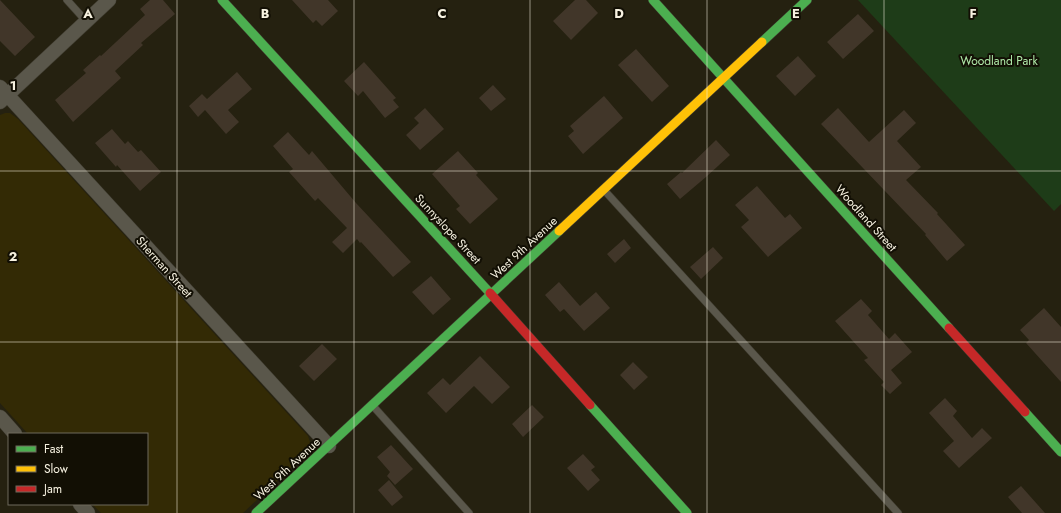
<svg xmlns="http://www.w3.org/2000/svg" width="1061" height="513" viewBox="0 0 1061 513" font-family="Jost,sans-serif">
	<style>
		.built { fill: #332a05 }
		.green { fill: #1e3c18 }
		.building { fill: #413629 }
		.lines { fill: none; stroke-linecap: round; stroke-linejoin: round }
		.lane-casing { stroke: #403d31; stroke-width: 8 }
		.street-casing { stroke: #403d31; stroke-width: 15 }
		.fast-casing { stroke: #403d31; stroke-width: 10 }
		.slow-casing { stroke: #403d31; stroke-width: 10 }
		.jam-casing { stroke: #403d31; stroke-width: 10 }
		.lane { stroke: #5a574b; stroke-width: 7 }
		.street { stroke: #5a574b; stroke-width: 14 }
		.fast { stroke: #4caf50; stroke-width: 9 }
		.slow { stroke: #ffc107; stroke-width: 9 }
		.jam { stroke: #c62828; stroke-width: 9 }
		.grid { fill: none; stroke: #f7f2e1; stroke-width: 1; stroke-opacity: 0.55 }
		.labels { text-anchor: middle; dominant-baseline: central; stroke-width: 4; stroke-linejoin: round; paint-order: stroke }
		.park-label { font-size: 12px; fill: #b0eaa9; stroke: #120f04 }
		.street-label { font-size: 12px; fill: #f7f2e1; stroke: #120f04 }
		.grid-label { font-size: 13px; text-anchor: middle; font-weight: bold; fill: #f7f2e1; stroke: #120f04; stroke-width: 4; stroke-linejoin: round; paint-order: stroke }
	</style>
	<rect width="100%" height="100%" fill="#252110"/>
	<path class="built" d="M 5,113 L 10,113 L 18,119 L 308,436 L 310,442 L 308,452 L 243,513 L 101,513 L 92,504 L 147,504 L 147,434 L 28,434 L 0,403 L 0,115 Z"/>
	<path class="green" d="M 858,0 L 1061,0 L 1061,204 L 1054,211 Z"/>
	<path class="building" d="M 0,0 L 35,37 L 15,56 L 0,41 Z
		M 150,0 L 163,0 L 175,14 L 141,43 L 143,45 L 115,71 L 121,78 L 73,122 L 55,100 L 86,73 L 83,70 L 100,55 L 101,56 L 145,15 L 140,9 Z
		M 292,0 L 328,0 L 338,11 L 322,26 L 316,20 L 313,23 Z
		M 575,0 L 586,0 L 598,13 L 571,40 L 553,21 Z
		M 858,14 L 874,31 L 843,59 L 827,42 Z
		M 636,49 L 669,86 L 652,102 L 618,65 Z
		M 798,56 L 816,76 L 795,96 L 776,76 Z
		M 364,62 L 396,98 L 393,100 L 399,107 L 385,118 L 363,91 L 358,96 L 344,81 Z
		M 237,72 L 252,89 L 228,110 L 239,122 L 226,134 L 205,110 L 198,117 L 189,106 L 202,94 L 207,99 Z
		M 493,85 L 506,99 L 491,111 L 479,98 Z
		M 604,96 L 623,118 L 583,154 L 568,136 L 574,131 L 570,126 Z
		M 425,108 L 444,129 L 420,150 L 406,135 L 419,123 L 414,118 Z
		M 838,108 L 869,142 L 904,110 L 916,123 L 897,141 L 921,167 L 906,180 L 938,213 L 937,214 L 965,245 L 947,261 L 925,235 L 926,234 L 821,124 Z
		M 112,129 L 125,144 L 128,141 L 138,152 L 141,150 L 161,172 L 140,191 L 117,165 L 116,167 L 95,143 Z
		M 288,132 L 309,155 L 312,151 L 356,203 L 411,262 L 393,277 L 361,242 L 360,243 L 357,239 L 343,253 L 332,242 L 347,228 L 318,198 L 315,201 L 289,172 L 293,169 L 273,146 Z
		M 716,140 L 730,155 L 706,177 L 680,199 L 667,184 L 681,172 L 682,173 Z
		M 458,151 L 478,173 L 476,175 L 498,199 L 470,224 L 456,209 L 460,206 L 432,174 Z
		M 757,186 L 785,218 L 790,214 L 802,228 L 768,257 L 741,227 L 749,220 L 735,205 Z
		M 624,239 L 631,248 L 615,263 L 607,254 Z
		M 713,247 L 723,258 L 701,279 L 690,267 Z
		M 431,276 L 451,299 L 433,315 L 412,292 Z
		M 559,282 L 580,306 L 596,292 L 610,308 L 584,331 L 564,309 L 560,312 L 545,295 Z
		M 861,299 L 872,311 L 868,315 L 889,339 L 895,333 L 912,352 L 891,370 L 902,383 L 890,394 L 881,385 L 884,382 L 864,360 L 868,358 L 835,321 Z
		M 1044,308 L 1061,327 L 1061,382 L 1026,343 L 1029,340 L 1020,330 Z
		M 322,344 L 337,359 L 314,381 L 299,366 Z
		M 480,356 L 510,387 L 492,404 L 474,386 L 446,413 L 427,393 L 443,378 L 450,385 Z
		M 633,362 L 648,377 L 634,390 L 620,375 Z
		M 945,398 L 957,411 L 953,416 L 972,438 L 982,428 L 992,438 L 959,468 L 943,451 L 954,441 L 929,413 Z
		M 532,405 L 544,417 L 523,437 L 512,424 Z
		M 391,445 L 413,469 L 395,485 L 387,476 L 390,472 L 377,457 Z
		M 583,454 L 595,467 L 591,470 L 600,480 L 588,491 L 567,468 Z
		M 389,480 L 403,497 L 392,506 L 378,490 Z
		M 1021,486 L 1045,513 L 1022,513 L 1008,497 Z"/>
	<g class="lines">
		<g class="lane-casing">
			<path id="lane" d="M 67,0 L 86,21
				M 604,190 L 898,513
				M 373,406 L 469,513"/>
		</g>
		<g class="street-casing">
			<path id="street" d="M 0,87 L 329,446
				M 0,102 L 109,0
				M 0,417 L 15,434
				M 80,504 L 88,513"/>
		</g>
		<g class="fast-casing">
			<path id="fast" d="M 222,0 L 490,293
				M 653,0 L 949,328
				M 762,42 L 807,0
				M 590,405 L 687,513
				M 1025,412 L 1061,452
				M 256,513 L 559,231"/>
		</g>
		<g class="slow-casing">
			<path id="slow" d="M 559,231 L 762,42"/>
		</g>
		<g class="jam-casing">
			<path id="jam" d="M 490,293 L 590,405
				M 949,328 L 1025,412"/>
		</g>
		<use href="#lane" class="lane"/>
		<use href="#street" class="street"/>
		<use href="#fast" class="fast"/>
		<use href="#slow" class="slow"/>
		<use href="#jam" class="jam"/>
	</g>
	<path class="grid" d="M 177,0 L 177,513M 354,0 L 354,513M 530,0 L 530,513M 707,0 L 707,513M 884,0 L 884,513M 0,171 L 1061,171M 0,342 L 1061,342"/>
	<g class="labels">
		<g class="park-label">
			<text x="999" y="61">Woodland Park</text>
		</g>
		<g class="street-label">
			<text transform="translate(866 218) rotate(48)">Woodland Street</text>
			<text transform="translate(448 229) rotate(47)">Sunnyslope Street</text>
			<text transform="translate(524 248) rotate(-43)">West 9th Avenue</text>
			<text transform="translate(164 267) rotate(48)">Sherman Street</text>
			<text transform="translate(287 469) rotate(-43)">West 9th Avenue</text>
		</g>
	</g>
	<g class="grid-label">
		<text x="88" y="18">A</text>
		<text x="265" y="18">B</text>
		<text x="442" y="18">C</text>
		<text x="619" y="18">D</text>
		<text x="796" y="18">E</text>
		<text x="973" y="18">F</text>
		<text x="13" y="90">1</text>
		<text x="13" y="261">2</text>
	</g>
	<rect x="8" y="433" width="140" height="72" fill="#120f04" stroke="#6e6a5c"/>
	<rect x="16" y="446" width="20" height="6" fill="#4caf50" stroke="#6e6a5c"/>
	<text x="44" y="453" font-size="12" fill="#f7f2e1">Fast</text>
	<rect x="16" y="466" width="20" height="6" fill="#ffc107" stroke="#6e6a5c"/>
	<text x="44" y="473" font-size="12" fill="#f7f2e1">Slow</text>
	<rect x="16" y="486" width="20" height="6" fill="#c62828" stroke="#6e6a5c"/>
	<text x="44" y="493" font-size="12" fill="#f7f2e1">Jam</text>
</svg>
